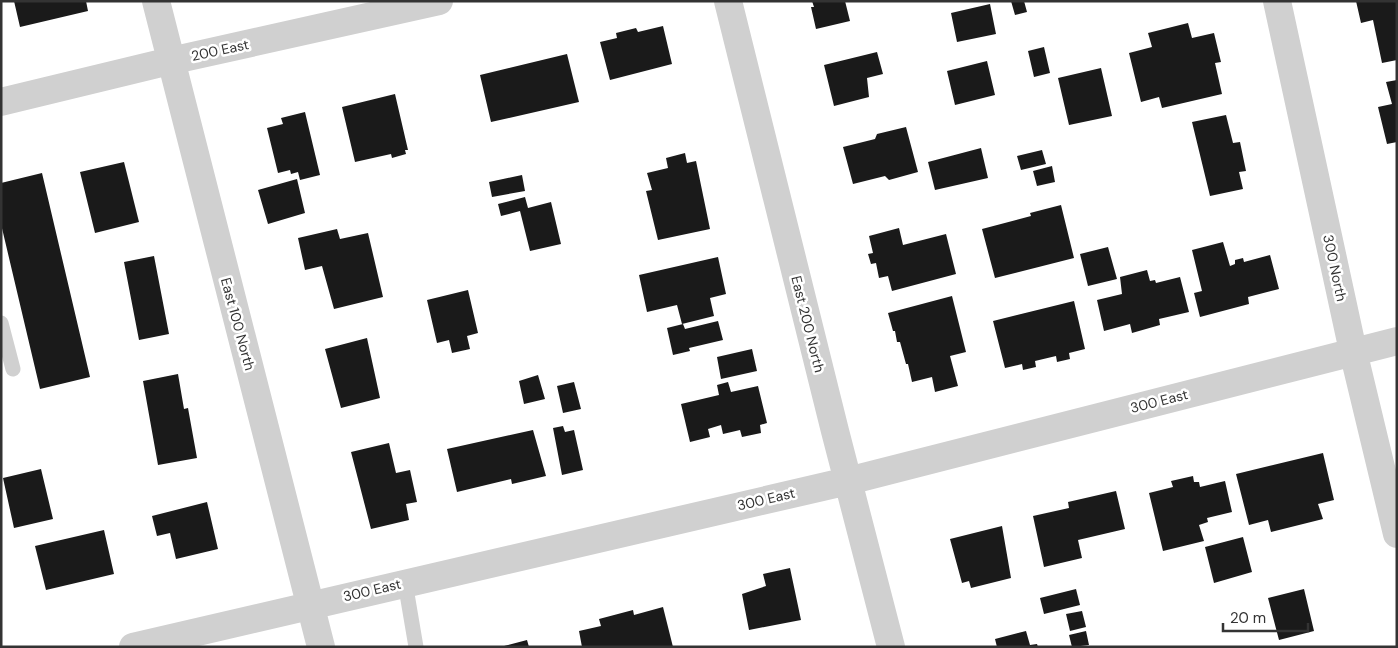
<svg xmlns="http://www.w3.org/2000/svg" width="1398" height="648" viewBox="0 0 1398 648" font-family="'DM Sans',sans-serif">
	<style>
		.building { fill: #1a1a1a }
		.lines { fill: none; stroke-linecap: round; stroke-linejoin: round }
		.lane { stroke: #d0d0d0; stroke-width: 15 }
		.street { stroke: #d0d0d0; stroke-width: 28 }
		.labels { text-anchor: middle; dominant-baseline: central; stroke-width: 5; stroke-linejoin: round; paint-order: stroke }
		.street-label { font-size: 14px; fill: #333; stroke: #fff }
	</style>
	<rect width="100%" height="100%" fill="#fff"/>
	<path class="building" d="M 14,1 L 86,1 L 88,11 L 20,27 Z
		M 812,1 L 845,1 L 850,21 L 816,29 L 811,7 L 814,7 Z
		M 1011,1 L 1024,1 L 1027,12 L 1015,15 Z
		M 1356,1 L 1397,1 L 1397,60 L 1382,63 L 1373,20 L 1361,23 Z
		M 990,4 L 996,34 L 957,42 L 951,13 Z
		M 1188,23 L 1192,38 L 1214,33 L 1221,62 L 1215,63 L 1222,94 L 1162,108 L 1159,97 L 1141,102 L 1129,53 L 1152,47 L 1148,33 Z
		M 663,26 L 672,64 L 610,80 L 600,42 L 617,38 L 616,33 L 636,28 L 638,32 Z
		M 1044,47 L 1050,73 L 1034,77 L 1028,51 Z
		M 877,52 L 883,74 L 867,78 L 869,97 L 834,106 L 824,65 Z
		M 567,54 L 579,102 L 491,122 L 480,75 Z
		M 987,61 L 995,95 L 955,105 L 947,71 Z
		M 1101,68 L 1112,116 L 1069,125 L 1058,78 Z
		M 1397,80 L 1397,142 L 1387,144 L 1378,107 L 1392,104 L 1386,82 Z
		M 395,94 L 408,150 L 405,150 L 406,154 L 392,158 L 391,154 L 355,162 L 342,107 Z
		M 305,112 L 320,175 L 300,180 L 298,172 L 291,174 L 290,170 L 278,173 L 267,128 L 283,124 L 281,118 Z
		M 1226,115 L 1233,143 L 1240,142 L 1246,171 L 1239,172 L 1243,189 L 1210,196 L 1192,122 Z
		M 906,127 L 918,172 L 889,180 L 885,176 L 853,184 L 843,147 L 875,139 L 877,134 Z
		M 981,148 L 988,178 L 935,190 L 928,162 Z
		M 1042,150 L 1046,164 L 1021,170 L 1017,156 Z
		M 685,153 L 687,163 L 696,161 L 710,229 L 658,240 L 646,191 L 652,190 L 647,173 L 668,168 L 666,158 Z
		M 124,162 L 139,222 L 95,233 L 80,172 Z
		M 1052,166 L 1055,182 L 1037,186 L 1033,171 Z
		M 42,173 L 90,377 L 40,389 L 1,224 L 1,183 Z
		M 522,175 L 525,191 L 492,197 L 489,182 Z
		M 297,179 L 305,213 L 268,224 L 258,190 Z
		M 525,197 L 528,208 L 551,202 L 561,244 L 530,251 L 520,211 L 501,216 L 498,204 Z
		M 1061,205 L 1074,258 L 995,278 L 982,229 L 1031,216 L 1030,213 Z
		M 899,228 L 903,245 L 946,234 L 956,274 L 892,291 L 888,276 L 879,278 L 876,263 L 871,264 L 868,254 L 873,253 L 869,236 Z
		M 337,229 L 340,239 L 368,233 L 383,297 L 334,309 L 322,266 L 305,270 L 298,238 Z
		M 1223,242 L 1230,266 L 1235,264 L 1235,260 L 1243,258 L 1244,262 L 1270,255 L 1279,289 L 1248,297 L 1249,304 L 1200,317 L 1194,293 L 1202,291 L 1192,250 Z
		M 1108,247 L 1117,279 L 1088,286 L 1080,254 Z
		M 154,256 L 169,334 L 139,340 L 124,262 Z
		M 718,257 L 726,294 L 710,298 L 714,316 L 682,324 L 677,305 L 647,312 L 639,275 Z
		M 1147,270 L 1150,281 L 1155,280 L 1156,283 L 1180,277 L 1189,312 L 1159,319 L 1160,325 L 1132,333 L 1130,324 L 1104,331 L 1097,300 L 1122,294 L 1120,277 Z
		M 468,290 L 478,333 L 467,336 L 470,349 L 452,353 L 449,340 L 437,343 L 427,300 Z
		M 952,296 L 966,352 L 950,356 L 958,386 L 935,392 L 932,377 L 912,382 L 908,364 L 906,364 L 900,342 L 897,342 L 895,331 L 893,331 L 888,313 Z
		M 1074,301 L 1085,349 L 1069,353 L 1070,359 L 1057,362 L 1056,356 L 1035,361 L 1036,367 L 1023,370 L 1022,364 L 1005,368 L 993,321 Z
		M 718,321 L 723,340 L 689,348 L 690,351 L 673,355 L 667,328 L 683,324 L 685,329 Z
		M 367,338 L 380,398 L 341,408 L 325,349 Z
		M 752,349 L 757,371 L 721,379 L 717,357 Z
		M 178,374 L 184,409 L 188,408 L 197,458 L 158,465 L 143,381 Z
		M 538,375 L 545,399 L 524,404 L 519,381 Z
		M 574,382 L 581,409 L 563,413 L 557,386 Z
		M 728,382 L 731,392 L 758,386 L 767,423 L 760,425 L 761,433 L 742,437 L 740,430 L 723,434 L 721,425 L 708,429 L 710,437 L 690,442 L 681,404 L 719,395 L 717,385 Z
		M 563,426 L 565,432 L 574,430 L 583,470 L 562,475 L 553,428 Z
		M 533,430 L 546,476 L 512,484 L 511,479 L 457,492 L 447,449 Z
		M 389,443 L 396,473 L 410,470 L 417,502 L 406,504 L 409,520 L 371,529 L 351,452 Z
		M 1323,453 L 1334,500 L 1318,504 L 1323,519 L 1271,532 L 1268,520 L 1249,525 L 1236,474 Z
		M 41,469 L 53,519 L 14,528 L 3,478 Z
		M 1193,476 L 1194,482 L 1199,482 L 1200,487 L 1225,481 L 1232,512 L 1207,518 L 1208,522 L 1199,525 L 1204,541 L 1163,551 L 1149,493 L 1173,487 L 1171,481 Z
		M 1116,491 L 1125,529 L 1078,540 L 1082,558 L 1044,567 L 1033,516 L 1069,508 L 1068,502 Z
		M 207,502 L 218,549 L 176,559 L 170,533 L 157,536 L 152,516 Z
		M 1002,526 L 1011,578 L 971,588 L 969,581 L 962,583 L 950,539 Z
		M 104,530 L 114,574 L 46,590 L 35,546 Z
		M 1243,537 L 1252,572 L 1214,583 L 1205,547 Z
		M 790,568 L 801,620 L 749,630 L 742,594 L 766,586 L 763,574 Z
		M 1076,589 L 1080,605 L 1044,614 L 1040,598 Z
		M 1304,589 L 1314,631 L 1279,640 L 1268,598 Z
		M 663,607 L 673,647 L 582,647 L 579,631 L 601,626 L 599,619 L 633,610 L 634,615 Z
		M 1082,611 L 1086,627 L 1070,631 L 1066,614 Z
		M 1026,631 L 1030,645 L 1037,644 L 1038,647 L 997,647 L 995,639 Z
		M 1086,631 L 1089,645 L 1072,647 L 1069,635 Z
		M 527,640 L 529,647 L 504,647 L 504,646 Z"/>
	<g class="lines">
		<path class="lane" d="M 1,323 L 13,369
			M 405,582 L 416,647"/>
		<path class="street" d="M 156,1 L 321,647
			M 728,1 L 835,431 L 891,647
			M 1277,1 L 1353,351 L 1397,534
			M 1,102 L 170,61 L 439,1
			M 133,647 L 848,481 L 1397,341"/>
	</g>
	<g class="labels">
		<g class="street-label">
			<text transform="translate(220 50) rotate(-12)">200 East</text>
			<text transform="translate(1335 268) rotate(78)">300 North</text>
			<text transform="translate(238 324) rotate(75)">East 100 North</text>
			<text transform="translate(808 324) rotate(76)">East 200 North</text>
			<text transform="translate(1159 401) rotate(-14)">300 East</text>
			<text transform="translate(766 499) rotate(-13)">300 East</text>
			<text transform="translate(372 590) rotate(-13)">300 East</text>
		</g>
	</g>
	<rect width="1398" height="648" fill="none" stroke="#333333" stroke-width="5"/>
	<path d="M1223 623v8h85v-8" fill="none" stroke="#333333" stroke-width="2.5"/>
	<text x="1230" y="623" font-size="15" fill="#333333" stroke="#ffffff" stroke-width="4" paint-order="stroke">20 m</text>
</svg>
